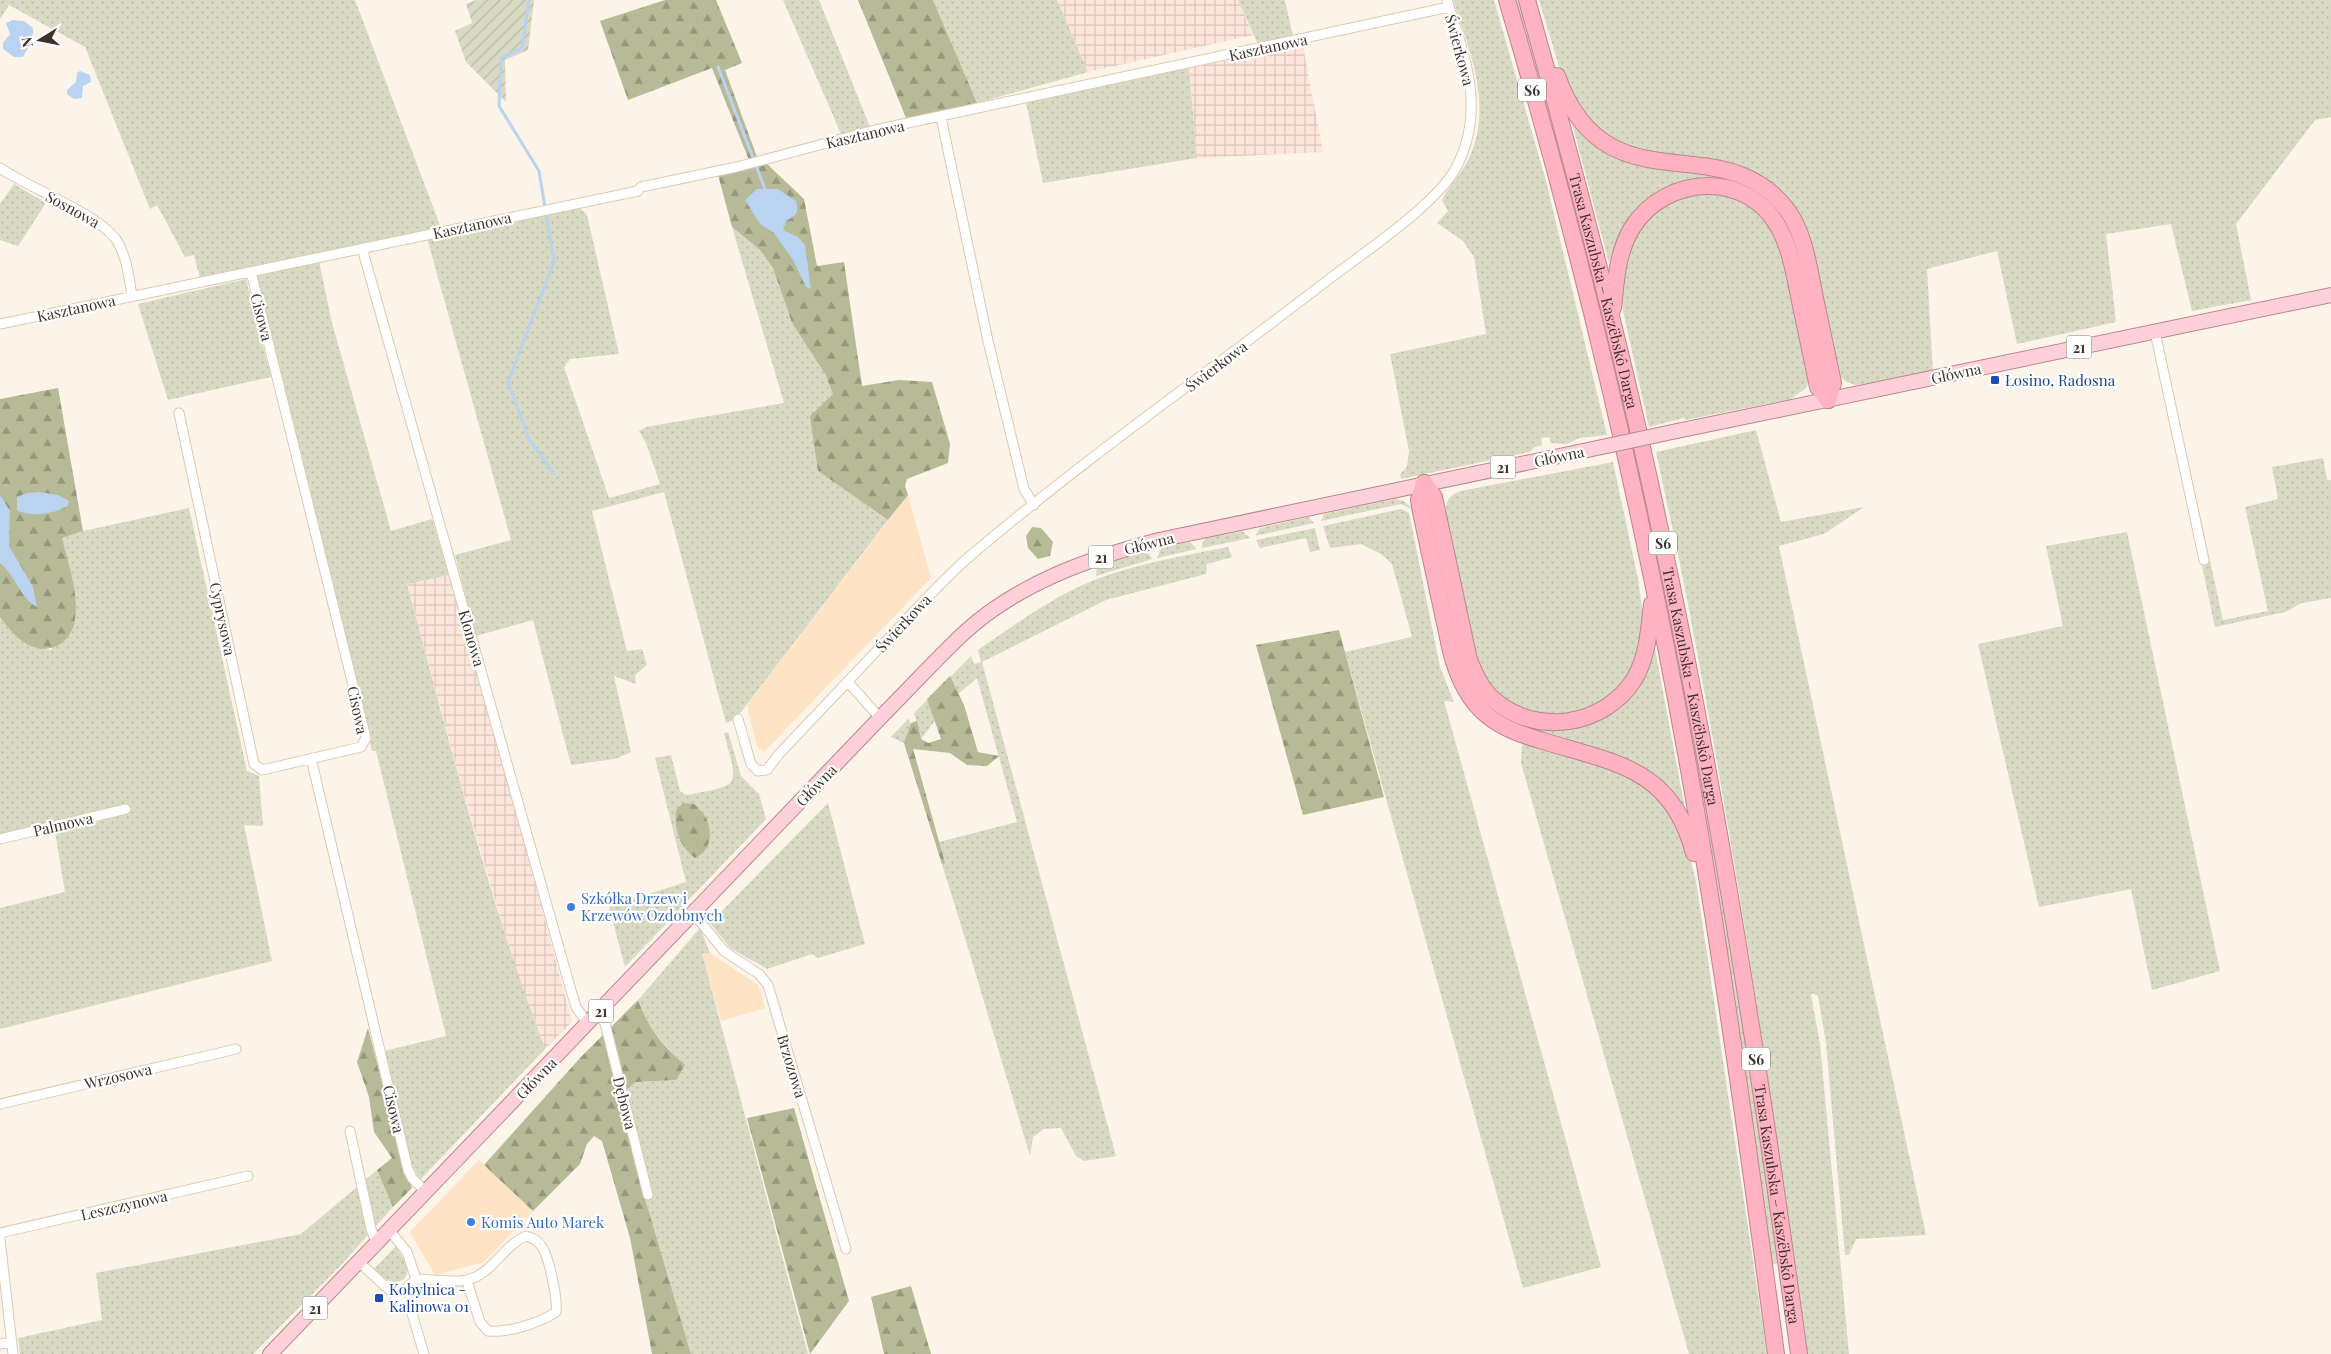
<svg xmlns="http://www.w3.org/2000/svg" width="2331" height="1354" viewBox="0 0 2331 1354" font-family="'Playfair Display',serif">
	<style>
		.built { fill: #fee3c4 }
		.industrial { fill: url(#industrial-grid) }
		.grass { fill: url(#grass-dots) }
		.forest { fill: url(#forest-firs) }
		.garden { fill: url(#garden-furrows) }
		.water { fill: #b9d3f0 }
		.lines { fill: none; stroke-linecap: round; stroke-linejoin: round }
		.stream { stroke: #b9d3f0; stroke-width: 3 }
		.street-casing { stroke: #dec8b0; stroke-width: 11 }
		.primary-casing { stroke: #ba868c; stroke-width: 16 }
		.highway-casing { stroke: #ba868c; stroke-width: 18 }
		.street { stroke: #fff; stroke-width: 9 }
		.primary { stroke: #fed1da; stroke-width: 14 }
		.highway { stroke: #feb2c2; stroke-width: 16 }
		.primary-bridge-casing { stroke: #ba868c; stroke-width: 16; stroke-linecap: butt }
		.primary-bridge { stroke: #fed1da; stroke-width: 14 }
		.transit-dot { fill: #1a4fb4; stroke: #fff; stroke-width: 2 }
		.shop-dot { fill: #3f7fe0; stroke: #fff; stroke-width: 2 }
		.labels { text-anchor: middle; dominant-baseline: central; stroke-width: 4.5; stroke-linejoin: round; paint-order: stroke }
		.shield { fill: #fff; stroke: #767069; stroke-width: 1 }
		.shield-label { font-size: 14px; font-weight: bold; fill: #3b3329 }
		.street-label { font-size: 15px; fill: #3b3329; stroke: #fff }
		.transit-label { font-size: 15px; fill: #164399; stroke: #fff; text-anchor: start }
		.shop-label { font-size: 15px; fill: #366cbe; stroke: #fff; text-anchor: start }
	</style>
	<defs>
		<pattern id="industrial-grid" width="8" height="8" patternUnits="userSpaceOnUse" patternTransform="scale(1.25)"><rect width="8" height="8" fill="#fde5db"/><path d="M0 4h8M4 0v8" fill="none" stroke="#dac5bc"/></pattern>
		<pattern id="grass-dots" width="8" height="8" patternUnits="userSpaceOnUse" patternTransform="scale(1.25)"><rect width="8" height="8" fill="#d8dac3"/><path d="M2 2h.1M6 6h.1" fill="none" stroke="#babca8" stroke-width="1.8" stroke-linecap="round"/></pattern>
		<pattern id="forest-firs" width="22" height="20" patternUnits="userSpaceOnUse" patternTransform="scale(1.25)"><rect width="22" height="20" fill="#b7ba97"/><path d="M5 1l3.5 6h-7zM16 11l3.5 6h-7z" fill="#96987b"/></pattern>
		<pattern id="garden-furrows" width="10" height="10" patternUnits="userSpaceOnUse" patternTransform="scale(1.25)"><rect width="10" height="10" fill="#d8dac3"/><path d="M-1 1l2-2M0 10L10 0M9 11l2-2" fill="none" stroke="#babca8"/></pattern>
	</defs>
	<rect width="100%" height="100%" fill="#fcf3e9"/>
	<path class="built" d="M 908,495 L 931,578 L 764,752 L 757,747 L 747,705 Z
		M 702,953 L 710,953 L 758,985 L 765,1008 L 721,1021 Z
		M 479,1160 L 533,1211 L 484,1262 L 435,1275 L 410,1232 Z"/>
	<path class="industrial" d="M 1057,0 L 1238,0 L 1253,35 L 1088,72 Z
		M 1303,46 L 1323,152 L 1197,158 L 1189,68 Z
		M 449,575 L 508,781 L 572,1022 L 546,1048 L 544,1046 L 516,971 L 460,780 L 407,583 Z"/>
	<path class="grass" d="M 0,0 L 355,0 L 441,228 L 200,278 L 194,255 L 185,257 L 157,205 L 150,209 L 85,47 L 9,5 L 0,19 Z
		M 783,0 L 819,0 L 870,127 L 841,134 Z
		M 933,0 L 1057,0 L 1088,72 L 977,103 Z
		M 1238,0 L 1285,0 L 1293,36 L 1258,44 Z
		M 1453,0 L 1494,0 L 1546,181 L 1607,435 L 1579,438 L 1567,444 L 1551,443 L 1549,437 L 1541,438 L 1542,445 L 1535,447 L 1530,452 L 1401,479 L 1400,474 L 1407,467 L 1409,451 L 1390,354 L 1486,334 L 1474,257 L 1463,241 L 1437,223 L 1448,211 L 1442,200 C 1450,184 1463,173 1470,156 C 1493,103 1469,50 1453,0 Z
		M 1513,0 L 1520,0 L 1545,89 L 1632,429 L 1625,430 Z
		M 1539,0 L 2331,0 L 2331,117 L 2315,120 L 2236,224 L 2251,300 L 2192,311 L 2171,224 L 2106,234 L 2116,322 L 2017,344 L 1997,251 L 1927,269 L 1933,373 L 1855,385 L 1847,382 L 1838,375 L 1810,249 L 1770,184 L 1756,174 L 1738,167 L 1632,150 L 1591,125 L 1560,70 Z
		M 1189,68 L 1197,158 L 1043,183 L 1026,103 Z
		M 1572,123 C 1587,139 1603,153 1624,161 C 1662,176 1716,164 1751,186 C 1757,190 1762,196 1768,201 C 1787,219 1792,232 1796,257 L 1736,183 C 1676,165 1624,206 1609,263 Z
		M 14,184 L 46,203 L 18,246 L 0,240 L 0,204 Z
		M 1694,192 L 1732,195 L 1756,209 L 1773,230 L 1784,255 L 1810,377 L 1806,388 L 1791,399 L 1685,420 L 1684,418 L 1649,427 L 1623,311 L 1621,291 L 1625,256 L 1650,213 Z
		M 580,208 L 587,215 L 619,354 L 570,359 L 564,367 L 609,498 L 660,484 L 646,443 L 639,431 L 646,427 L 784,403 L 732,227 L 760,250 L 773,268 L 792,323 L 825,374 L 833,394 L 818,471 L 888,520 L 735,720 L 726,723 L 664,492 L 592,511 L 627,651 L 642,649 L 647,665 L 635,675 L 636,684 L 614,676 L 631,752 L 615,759 L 571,765 L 533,620 L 476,636 L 455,555 L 511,540 L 427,238 Z
		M 319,261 L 332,323 L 391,531 L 432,519 L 449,575 L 407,584 C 449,739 487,896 544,1046 L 546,1048 L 420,1180 L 411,1164 L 384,1051 L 446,1036 L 376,751 L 372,751 L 256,276 Z
		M 246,279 L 271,377 L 168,400 L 138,304 Z
		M 1756,430 L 1781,522 L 1864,507 L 1824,534 L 1779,546 L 1926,1235 L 1856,1239 L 1849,1255 L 1845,1255 L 1826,1043 L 1818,996 L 1813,993 L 1811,995 L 1820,1044 L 1849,1354 L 1805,1354 C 1775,1114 1739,874 1694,636 C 1683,575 1669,513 1656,452 Z
		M 1638,455 L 1724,896 L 1779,1263 L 1772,1265 L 1742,1056 L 1631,457 Z
		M 2323,458 L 2327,480 L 2331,480 L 2331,598 L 2302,603 L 2285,612 L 2215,627 L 2182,472 L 2190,470 L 2223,620 L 2268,611 L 2245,507 L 2278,499 L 2272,467 Z
		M 1613,462 L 1638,579 L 1643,614 L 1643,630 L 1632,671 L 1616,692 L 1595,707 L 1558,717 L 1524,712 L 1494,692 L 1479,666 L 1443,512 L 1446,511 C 1446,499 1450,495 1461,491 Z
		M 1395,499 L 1404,501 L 1414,510 L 1401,504 L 1321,521 L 1324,514 Z
		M 189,508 L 247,771 L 259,776 L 263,826 L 244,825 L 272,961 L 0,1029 L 0,908 L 65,892 L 54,826 L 0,838 L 0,617 C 14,636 28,647 51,650 L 75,597 L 62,538 L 83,531 Z
		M 1401,509 L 1409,513 L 1440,667 L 1454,702 L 1444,701 L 1601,1267 L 1523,1288 L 1345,652 L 1412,637 L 1392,564 L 1381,554 L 1361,544 L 1330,548 L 1323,526 Z
		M 1308,517 L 1314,523 L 1255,536 L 1260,528 Z
		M 1315,528 L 1320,550 L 1310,552 L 1306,538 L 1260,548 L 1256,540 Z
		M 1243,531 L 1250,538 L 1202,548 L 1203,542 L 1206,538 Z
		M 2127,532 L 2220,971 L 2152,990 L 2131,889 L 2039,907 L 1978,644 L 2063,626 L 2046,546 Z
		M 1190,542 L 1197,549 L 1157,558 L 1161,548 Z
		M 1228,547 L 1232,557 L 1207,564 L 1206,574 L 1106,600 L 982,662 L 1116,1156 L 1084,1161 L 1076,1156 L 1061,1128 L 1044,1129 L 1033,1137 L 1030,1156 L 965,938 L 904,743 L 891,737 L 909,718 L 915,746 L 913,749 L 939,842 L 1017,822 L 977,678 L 950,701 L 921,739 L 914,713 L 971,656 L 974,664 L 981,662 L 978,650 C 1014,625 1051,598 1092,581 C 1134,564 1183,556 1228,547 Z
		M 1142,553 L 1149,554 L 1152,559 L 1096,576 L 1097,566 Z
		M 1653,648 L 1655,649 L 1685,809 L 1673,795 L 1515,726 L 1485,706 L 1586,724 Z
		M 728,732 L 741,776 L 759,794 L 766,819 L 625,967 L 609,907 L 686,882 L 655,758 L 671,755 L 680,791 L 686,795 C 743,785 738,787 724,733 Z
		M 1522,741 L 1633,776 L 1661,799 L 1687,846 L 1696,881 L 1767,1354 L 1689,1354 L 1521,763 Z
		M 828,803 L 865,944 L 818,958 L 812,954 L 767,969 L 730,948 L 710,923 Z
		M 700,928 L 710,953 L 702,953 L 808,1354 L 691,1354 L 646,1202 L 618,1097 L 636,1082 L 676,1080 L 684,1065 L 647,1025 L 638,1000 Z
		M 377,1170 L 393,1207 L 341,1265 L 253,1354 L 20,1354 L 18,1338 L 102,1320 L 96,1273 L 301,1234 Z
		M 396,1246 L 409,1268 L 405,1278 C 393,1288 384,1278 374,1269 Z"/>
	<path class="forest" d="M 665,0 L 716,0 L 742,63 L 725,70 L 757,157 L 749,160 L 712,68 L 628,100 L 600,21 Z
		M 858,0 L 933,0 L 977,103 L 906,118 Z
		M 766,163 L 804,199 L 817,266 L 844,262 L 862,386 L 899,380 L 932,382 L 950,444 L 948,463 L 907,479 L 905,486 L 908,495 L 888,520 L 818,471 L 810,416 L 833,394 L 825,374 L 792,323 L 773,268 L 760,250 L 732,227 L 718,175 Z
		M 58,388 L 83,531 L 62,538 C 68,563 79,593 75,619 C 71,647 43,658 21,640 C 13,634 6,625 0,617 L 0,399 Z
		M 1032,527 L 1041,528 L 1053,542 L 1050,556 L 1038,559 L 1028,548 L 1026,536 Z
		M 1339,630 L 1384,797 L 1303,815 L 1256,645 Z
		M 950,676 L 964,705 L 978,752 L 999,756 L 987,766 L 967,765 L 950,753 L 913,749 L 945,863 L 942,864 L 904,743 L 911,723 L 917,721 L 921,739 L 928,743 L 941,739 L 927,699 Z
		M 683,803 L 694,804 C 698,808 705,814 707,820 C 713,835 710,851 695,858 C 679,846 674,829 676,810 Z
		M 638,1000 C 649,1030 661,1043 685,1065 L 676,1080 L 636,1082 L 618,1097 L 646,1202 L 691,1354 L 652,1354 L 630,1238 L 602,1141 L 594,1136 L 587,1144 L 580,1164 L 533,1211 L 484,1165 L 580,1058 Z
		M 368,1028 L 403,1164 L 412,1188 L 393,1207 L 377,1170 L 392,1158 L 374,1132 L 369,1097 L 357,1062 Z
		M 794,1108 L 849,1301 L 810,1354 L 747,1118 Z
		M 911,1286 L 931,1354 L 884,1354 L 871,1297 Z"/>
	<path class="garden" d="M 476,0 L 534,0 L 528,50 L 505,60 L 506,102 L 466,62 L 455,31 L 472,23 L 466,4 Z"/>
	<path class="water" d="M 13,20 L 24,21 L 33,28 L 33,39 L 23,57 L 14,57 L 3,49 L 3,43 L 10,34 L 6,23 Z
		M 80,71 L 90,75 L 91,82 L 83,86 L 82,98 L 74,99 L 67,94 L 67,90 L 76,82 L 77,73 Z
		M 757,189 L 778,189 L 796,201 C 799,213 797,215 786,221 L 783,230 L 798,237 L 805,245 L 811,289 L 806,287 L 793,260 L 774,233 L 760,224 L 745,200 Z
		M 39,492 L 58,495 L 69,501 L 68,505 C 56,514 31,518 17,510 L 17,497 L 27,493 Z
		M 0,495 L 10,511 L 9,546 L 33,587 L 37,607 C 21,599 15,575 0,563 Z"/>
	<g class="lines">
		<path class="stream" d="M 529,0 L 522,48 L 501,58 L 499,106 L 539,171 L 554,262 L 508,382 L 529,439 L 553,472
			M 718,67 L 765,189"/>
		<g class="street-casing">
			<path id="street" d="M 941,117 L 988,341 L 1024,489 L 1034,505
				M 0,168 C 29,188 101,215 117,241 C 127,257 129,278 132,296
				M 362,248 L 568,980 L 576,1007 L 588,1024
				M 0,324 L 638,191 L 641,187 L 737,167 L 875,130 L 1449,7
				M 2155,332 L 2204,560
				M 179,413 L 254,764 L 262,770 L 361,747 L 366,738 L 251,272
				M 848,682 L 880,718
				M 738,719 L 751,764 L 758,771 L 767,770 L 779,754 C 815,716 851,678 887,640 C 914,612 940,582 970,556 C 1083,460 1206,374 1324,283 C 1360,255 1437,205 1457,166 C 1486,108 1465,58 1447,0
				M 311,758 L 408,1170 L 412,1178 L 426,1192
				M 0,839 L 126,809
				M 693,913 L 724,951 L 759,974 L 768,985 L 846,1249
				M 598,1013 L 605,1023 L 648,1195
				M 0,1104 L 236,1049
				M 350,1131 L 371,1229 L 377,1244
				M 390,1231 L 407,1252 L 416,1279
				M 0,1233 L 248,1176
				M 0,1239 L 13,1354
				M 359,1262 L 411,1310 L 424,1354
				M 416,1279 C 429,1279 457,1283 467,1280 C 493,1274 503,1245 526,1236 C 532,1238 538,1240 542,1247 C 549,1257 558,1300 556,1312 C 539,1323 509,1333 488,1331 L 480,1322 L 467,1281
				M 394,1293 L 404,1291 L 416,1279
				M 0,1344 L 12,1342"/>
		</g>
		<g class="primary-casing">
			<path id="primary" d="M 1677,431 L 2331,295
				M 270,1354 L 880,718 C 908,690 936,659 965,632 C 1019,583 1090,558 1159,540 L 1583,451"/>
		</g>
		<g class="highway-casing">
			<g id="highway">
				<path d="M 1507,0 C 1582,253 1643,511 1689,770 C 1723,964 1750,1159 1776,1354"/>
				<path id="s1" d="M 1527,0 C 1576,174 1622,349 1659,525 C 1718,799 1761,1077 1799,1354"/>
				<path d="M 1557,76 C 1607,214 1722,122 1788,211 C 1805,235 1809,269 1815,298 C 1821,326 1827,355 1833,383 L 1828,400"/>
				<path d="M 1613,308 C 1616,280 1617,253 1632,228 C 1666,174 1748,170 1779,228 C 1791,250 1795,277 1800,301 C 1806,330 1812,359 1818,387 L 1828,400"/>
				<path d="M 1424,483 L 1419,500 L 1421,512 L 1451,651 C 1457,675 1468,700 1488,716 C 1504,729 1523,735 1543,741 C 1615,763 1672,768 1694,853"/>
				<path d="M 1424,483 L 1434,497 L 1469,660 C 1475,674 1481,689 1493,699 C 1535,737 1605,727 1635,678 C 1648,655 1649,629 1652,604"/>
			</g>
		</g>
		<use href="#street" class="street"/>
		<use href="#primary" class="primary"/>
		<use href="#highway" class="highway"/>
		<g class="primary-bridge-casing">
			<path id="primary-bridge" d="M 1583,451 L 1677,431"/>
		</g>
		<use href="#primary-bridge" class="primary-bridge"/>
	</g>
	<g class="transit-dot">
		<rect x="1990" y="375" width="10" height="10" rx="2.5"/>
		<rect x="374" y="1293" width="10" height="10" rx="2.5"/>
	</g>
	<g class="shop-dot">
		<circle cx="571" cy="907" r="5"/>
		<circle cx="471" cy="1222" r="5"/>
	</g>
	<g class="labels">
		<g class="shield">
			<rect x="1518" y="78.5" width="28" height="23" rx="4"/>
			<rect x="2066.5" y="335.5" width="25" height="23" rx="4"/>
			<rect x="1490.5" y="455.5" width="25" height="23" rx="4"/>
			<rect x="1649" y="531.5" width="28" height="23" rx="4"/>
			<rect x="1088.5" y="545.5" width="25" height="23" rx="4"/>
			<rect x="588.5" y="999.5" width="25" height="23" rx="4"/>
			<rect x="1742" y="1047.5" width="28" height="23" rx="4"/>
			<rect x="302.5" y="1296.5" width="25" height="23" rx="4"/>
		</g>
		<g class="shield-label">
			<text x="1532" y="90">S6</text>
			<text x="2079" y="347">21</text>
			<text x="1503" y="467">21</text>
			<text x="1663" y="543">S6</text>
			<text x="1101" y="557">21</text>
			<text x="601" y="1011">21</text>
			<text x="1756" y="1059">S6</text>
			<text x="315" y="1308">21</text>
		</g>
		<g class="street-label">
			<text transform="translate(1268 47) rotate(-12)">Kasztanowa</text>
			<text transform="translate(1460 50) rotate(75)">Świerkowa</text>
			<text transform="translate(865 134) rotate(-13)">Kasztanowa</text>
			<text transform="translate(73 209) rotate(29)">Sosnowa</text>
			<text transform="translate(472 225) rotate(-12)">Kasztanowa</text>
			<text stroke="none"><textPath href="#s1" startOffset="301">Trasa Kaszubska – Kaszëbskô Darga</textPath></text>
			<text transform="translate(76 308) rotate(-12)">Kasztanowa</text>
			<text transform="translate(262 317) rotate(76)">Cisowa</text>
			<text transform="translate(1216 366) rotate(-37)">Świerkowa</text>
			<text transform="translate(1956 373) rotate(-12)">Główna</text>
			<text transform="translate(1559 456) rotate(-12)">Główna</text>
			<text transform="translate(1149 543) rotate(-14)">Główna</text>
			<text transform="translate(223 619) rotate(78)">Cyprysowa</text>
			<text transform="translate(903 623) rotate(-47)">Świerkowa</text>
			<text transform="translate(472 638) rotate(74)">Klonowa</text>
			<text stroke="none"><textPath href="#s1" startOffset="706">Trasa Kaszubska – Kaszëbskô Darga</textPath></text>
			<text transform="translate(358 710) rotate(78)">Cisowa</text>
			<text transform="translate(816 785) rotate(-46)">Główna</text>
			<text transform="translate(63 824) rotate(-13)">Palmowa</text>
			<text transform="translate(792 1066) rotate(73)">Brzozowa</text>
			<text transform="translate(118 1076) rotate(-13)">Wrzosowa</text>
			<text transform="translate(536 1078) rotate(-46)">Główna</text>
			<text transform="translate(625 1103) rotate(76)">Dębowa</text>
			<text transform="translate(394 1109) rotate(77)">Cisowa</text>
			<text stroke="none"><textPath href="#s1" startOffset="1231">Trasa Kaszubska – Kaszëbskô Darga</textPath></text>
			<text transform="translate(124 1205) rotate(-13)">Leszczynowa</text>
		</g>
		<g class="transit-label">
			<text x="2005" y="380">Łosino, Radosna</text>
			<text x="389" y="1289">Kobylnica -<tspan x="389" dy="17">Kalinowa 01</tspan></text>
		</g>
		<g class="shop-label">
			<text x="581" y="898">Szkółka Drzew i<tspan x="581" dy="17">Krzewów Ozdobnych</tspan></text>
			<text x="481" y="1222">Komis Auto Marek</text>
		</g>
	</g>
	<g transform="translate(40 40) rotate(260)" stroke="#ffffff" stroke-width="4" paint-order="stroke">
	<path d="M0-4L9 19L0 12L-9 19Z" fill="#3b3329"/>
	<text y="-8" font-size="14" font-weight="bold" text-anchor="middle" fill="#3b3329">N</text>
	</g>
</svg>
